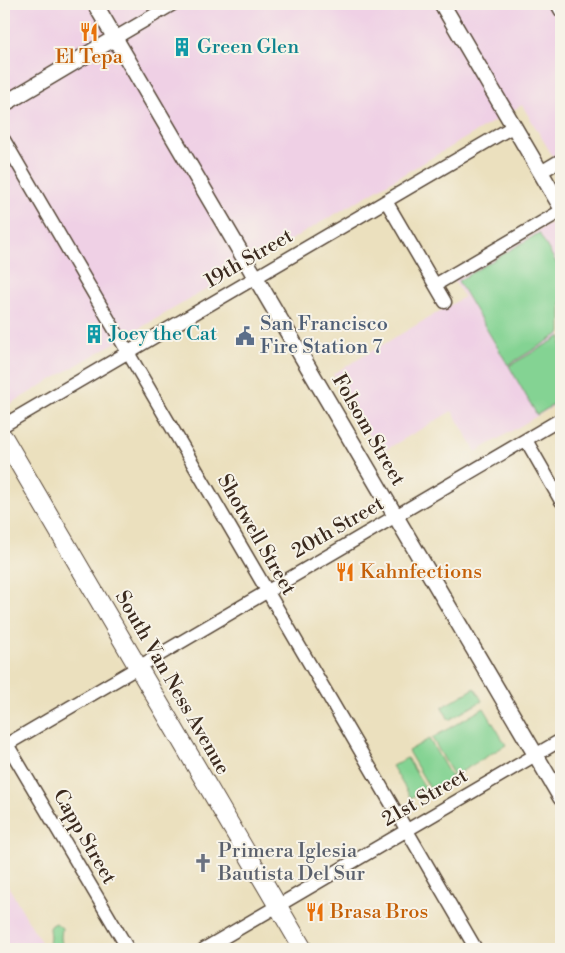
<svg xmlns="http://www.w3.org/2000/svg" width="565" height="953" viewBox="0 0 565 953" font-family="'Libre Bodoni',serif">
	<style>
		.built { fill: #efd0e5 }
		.green { fill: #84d393; stroke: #607e58 }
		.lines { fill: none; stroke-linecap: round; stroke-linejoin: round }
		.minor-casing { stroke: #554536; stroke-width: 15 }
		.tertiary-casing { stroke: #554536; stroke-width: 18 }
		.secondary-casing { stroke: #554536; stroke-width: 20 }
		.minor { stroke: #fff; stroke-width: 12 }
		.tertiary { stroke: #fff; stroke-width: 15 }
		.secondary { stroke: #fff; stroke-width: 18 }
		.labels { text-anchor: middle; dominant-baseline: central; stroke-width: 4; stroke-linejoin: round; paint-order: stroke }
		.culture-label { font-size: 20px; fill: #0d838f; stroke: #f7f3e8; text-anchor: start }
		.food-label { font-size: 20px; fill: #c56008; stroke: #f7f3e8; text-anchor: start }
		.street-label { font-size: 20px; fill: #3b2a1e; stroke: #f7f3e8 }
		.service-label { font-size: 20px; fill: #4e5e75; stroke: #f7f3e8; text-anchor: start }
		.worship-label { font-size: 20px; fill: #5b616d; stroke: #f7f3e8; text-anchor: start }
	</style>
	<rect width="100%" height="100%" fill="#f7f3e8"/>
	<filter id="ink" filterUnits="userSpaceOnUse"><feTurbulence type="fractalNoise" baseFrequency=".02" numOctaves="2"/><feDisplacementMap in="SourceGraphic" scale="10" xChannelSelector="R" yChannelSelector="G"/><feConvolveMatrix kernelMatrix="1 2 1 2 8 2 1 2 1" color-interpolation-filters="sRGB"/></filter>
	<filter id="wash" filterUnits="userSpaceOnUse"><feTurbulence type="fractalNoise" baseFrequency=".0096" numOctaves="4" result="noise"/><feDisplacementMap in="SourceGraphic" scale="20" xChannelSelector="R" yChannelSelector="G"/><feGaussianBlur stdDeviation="1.12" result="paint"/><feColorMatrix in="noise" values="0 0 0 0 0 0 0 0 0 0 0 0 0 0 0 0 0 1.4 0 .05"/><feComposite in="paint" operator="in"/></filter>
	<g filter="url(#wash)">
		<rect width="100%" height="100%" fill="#ebe0be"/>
		<path class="built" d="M 4,4 L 561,4 L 561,170 L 522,105 L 5,407 L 4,405 Z
			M 550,223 L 561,242 L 561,402 L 476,452 L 452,411 L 380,453 L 333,374 L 464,297 L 454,280 Z
			M 4,879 L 45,949 L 4,949 Z"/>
		<path class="green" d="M 539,233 L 561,271 L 561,333 L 508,365 L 458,281 Z
			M 561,336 L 561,400 L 537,415 L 509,366 Z
			M 475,688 L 482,701 L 449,720 L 442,707 Z
			M 484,708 L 506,745 L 454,776 L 432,738 Z
			M 429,739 L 453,780 L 432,792 L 408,751 Z
			M 407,758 L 426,789 L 411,798 L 392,766 Z
			M 56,923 L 62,928 L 61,937 L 62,945 L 60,949 L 52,949 L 49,945 L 50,937 L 49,928 L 51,925 Z"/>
	</g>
	<g filter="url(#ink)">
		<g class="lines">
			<g class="minor-casing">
				<path id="minor" d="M 557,4 L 561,11
					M 115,38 L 173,4
					M 4,140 L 476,949
					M 541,172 L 561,160
					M 386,201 L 445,302
					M 435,285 L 561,211
					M 4,425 L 514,126
					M 526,440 L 561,501
					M 7,744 L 128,949
					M 4,746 L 561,419
					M 204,949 L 561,740"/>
			</g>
			<g class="tertiary-casing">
				<path id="tertiary" d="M 95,4 L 561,798
					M 442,4 L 561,207
					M 4,104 L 115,38"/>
			</g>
			<g class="secondary-casing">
				<path id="secondary" d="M 4,438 L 303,949"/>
			</g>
			<use href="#minor" class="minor"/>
			<use href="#tertiary" class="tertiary"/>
			<use href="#secondary" class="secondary"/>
		</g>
	</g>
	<defs>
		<g id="restaurant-bare" transform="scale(1.5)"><path d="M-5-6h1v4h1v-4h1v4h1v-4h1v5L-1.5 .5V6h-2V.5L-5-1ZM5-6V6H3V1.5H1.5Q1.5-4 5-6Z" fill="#e8710a" stroke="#f7f3e8" stroke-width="2.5" paint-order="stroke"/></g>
		<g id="building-bare" transform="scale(1.5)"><path d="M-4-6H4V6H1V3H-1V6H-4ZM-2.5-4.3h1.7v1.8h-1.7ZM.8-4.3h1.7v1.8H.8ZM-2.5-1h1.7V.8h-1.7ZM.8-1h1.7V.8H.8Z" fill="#0f9aa8" stroke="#f7f3e8" stroke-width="2.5" paint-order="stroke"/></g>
		<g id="civic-bare" transform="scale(1.5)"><path d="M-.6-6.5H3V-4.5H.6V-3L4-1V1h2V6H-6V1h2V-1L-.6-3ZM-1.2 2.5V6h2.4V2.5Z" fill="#5c6f8a" stroke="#f7f3e8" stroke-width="2.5" paint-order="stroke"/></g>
		<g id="church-bare" transform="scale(1.5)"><path d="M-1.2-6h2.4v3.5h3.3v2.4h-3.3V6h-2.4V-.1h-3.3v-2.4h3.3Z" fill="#6b7280" stroke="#f7f3e8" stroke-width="2.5" paint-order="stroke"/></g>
	</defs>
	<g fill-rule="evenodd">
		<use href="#restaurant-bare" x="89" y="32"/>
		<use href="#building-bare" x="182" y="47"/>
		<use href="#building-bare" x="94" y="334"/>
		<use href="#civic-bare" x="245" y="336"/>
		<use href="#restaurant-bare" x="345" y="572"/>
		<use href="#church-bare" x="203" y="863"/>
		<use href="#restaurant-bare" x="315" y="912"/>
	</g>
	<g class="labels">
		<g class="culture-label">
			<text x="197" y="47">Green Glen</text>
			<text x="109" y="334">Joey the Cat</text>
		</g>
		<g class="food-label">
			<text x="89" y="57" text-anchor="middle">El Tepa</text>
			<text x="360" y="572">Kahnfections</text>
			<text x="330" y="912">Brasa Bros</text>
		</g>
		<g class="street-label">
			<text transform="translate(249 259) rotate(-30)">19th Street</text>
			<text transform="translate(368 430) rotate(60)">Folsom Street</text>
			<text transform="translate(338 528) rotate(-30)">20th Street</text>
			<text transform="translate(256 535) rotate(60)">Shotwell Street</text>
			<text transform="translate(172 683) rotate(60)">South Van Ness Avenue</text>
			<text transform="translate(425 798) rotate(-30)">21st Street</text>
			<text transform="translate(84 837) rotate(60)">Capp Street</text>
		</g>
		<g class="service-label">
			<text x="260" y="324">San Francisco<tspan x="260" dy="23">Fire Station 7</tspan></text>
		</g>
		<g class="worship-label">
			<text x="218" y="851">Primera Iglesia<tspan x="218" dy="23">Bautista Del Sur</tspan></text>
		</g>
	</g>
	<rect width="565" height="953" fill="none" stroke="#f7f3e8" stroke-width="20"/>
</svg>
